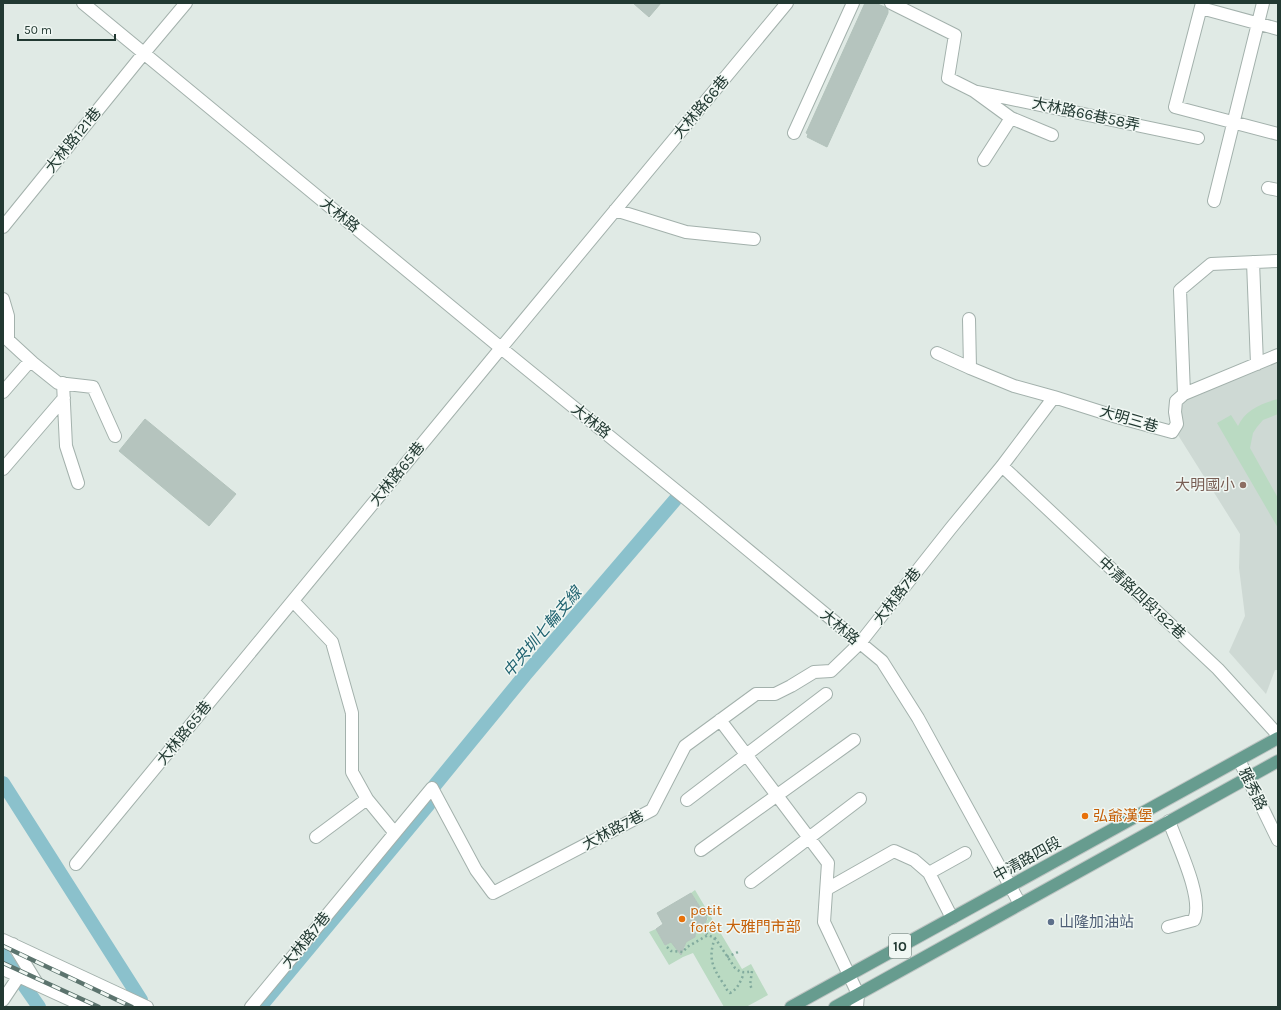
<svg xmlns="http://www.w3.org/2000/svg" width="1281" height="1010" viewBox="0 0 1281 1010" font-family="Karla,'Noto Sans TC',sans-serif">
	<style>
		.built { fill: #ced9d4 }
		.green { fill: #badac2 }
		.lines { fill: none; stroke-linecap: round; stroke-linejoin: round }
		.canal { stroke: #8bc1cc; stroke-width: 14 }
		.building { fill: #b5c4be; stroke: #b3c3bc }
		.minor-casing { stroke: #a3b1ac; stroke-width: 14 }
		.major-casing { stroke: #bdc4c2; stroke-width: 14 }
		.path { stroke: #82ab9e; stroke-width: 2.5; stroke-dasharray: 2 3; stroke-linecap: butt }
		.minor { stroke: #fff; stroke-width: 12 }
		.major { stroke: #679c8f; stroke-width: 12 }
		.rail-casing { stroke: #5c746e; stroke-width: 4.5 }
		.rail { stroke: #f0f7f3; stroke-width: 3; stroke-dasharray: 9; stroke-linecap: butt }
		.education-dot { fill: #8d6e63; stroke: #f0f7f3; stroke-width: 1.5 }
		.food-dot { fill: #e8710a; stroke: #f0f7f3; stroke-width: 1.5 }
		.service-dot { fill: #5c6f8a; stroke: #f0f7f3; stroke-width: 1.5 }
		.labels { text-anchor: middle; dominant-baseline: central; stroke-width: 3; stroke-linejoin: round; paint-order: stroke }
		.shield { fill: #f0f7f3; stroke: #60726c; stroke-width: 1 }
		.shield-label { font-size: 14px; font-weight: bold; fill: #223932 }
		.street-label { font-size: 15px; fill: #223932; stroke: #f0f7f3 }
		.education-label { font-size: 15px; fill: #785e54; stroke: #f0f7f3; text-anchor: end }
		.food-label { font-size: 15px; fill: #c56008; stroke: #f0f7f3; text-anchor: start }
		.service-label { font-size: 15px; fill: #4e5e75; stroke: #f0f7f3; text-anchor: start }
		.water-label { font-size: 16px; font-style: italic; fill: #206370; stroke: #f0f7f3 }
	</style>
	<rect width="100%" height="100%" fill="#e0eae5"/>
	<path class="built" d="M 1278,360 L 1278,670 L 1275,670 L 1266,694 L 1229,652 L 1245,616 L 1239,568 L 1240,534 L 1178,435 L 1182,424 L 1180,411 L 1183,399 Z"/>
	<path class="green" d="M 1278,399 L 1278,414 L 1263,420 L 1257,427 L 1253,433 L 1250,448 L 1278,498 L 1278,528 L 1217,423 L 1231,415 L 1238,426 C 1245,410 1262,403 1278,399 Z
		M 695,890 L 742,969 L 751,964 L 768,995 L 746,1007 L 724,1007 L 693,953 L 683,957 L 669,965 L 649,932 L 656,929 L 665,945 L 672,941 L 681,951 C 685,949 686,946 684,943 L 695,937 L 697,926 L 701,926 L 708,919 L 691,893 Z"/>
	<g class="lines">
		<path class="canal" d="M 3,783 L 141,1000
			M 435,785 L 525,675 L 675,500
			M 3,955 L 39,1007
			M 260,1007 L 429,804"/>
	</g>
	<path class="building" d="M 633,3 L 661,3 L 649,17 Z
		M 865,3 L 875,3 L 885,7 L 888,10 L 888,13 L 827,147 L 807,137 L 808,134 L 806,133 Z
		M 145,419 L 236,494 L 209,526 L 119,451 Z
		M 691,893 L 707,918 L 705,924 L 696,929 L 695,937 L 686,942 L 681,955 L 671,942 L 665,945 L 656,929 L 663,924 L 657,913 Z"/>
	<g class="lines">
		<g class="minor-casing">
			<path id="minor" d="M 83,3 L 501,348 L 695,506 L 882,661 L 918,718 L 1020,904
				M 891,3 L 955,35 L 948,78 L 974,91 L 1011,118 L 1052,135
				M 1202,3 L 1175,107 L 1278,134
				M 1201,8 L 1278,29
				M 978,92 L 1198,138
				M 794,133 L 853,3
				M 984,160 L 1011,118
				M 1268,188 L 1278,190
				M 1214,201 L 1263,3
				M 615,210 L 686,232 L 754,239
				M 3,227 L 144,53 L 186,3
				M 1253,262 L 1257,364
				M 3,299 L 8,316 L 8,340 L 33,363 L 58,383 L 93,387 L 115,436
				M 969,319 L 970,368 L 1014,386 L 1054,397 L 1117,417 L 1172,432 L 1177,424 L 1175,412 L 1176,401 L 1184,394 L 1278,355
				M 937,353 L 970,368
				M 63,383 L 66,446 L 78,483
				M 3,392 L 30,361
				M 1184,394 L 1180,290 L 1211,264 L 1278,261
				M 1002,466 L 1218,669 L 1278,735
				M 3,469 L 64,398
				M 293,601 L 332,642 L 352,713 L 352,772 L 367,799 L 394,832
				M 720,720 L 828,863 L 824,922 L 858,994 L 857,1007
				M 1239,760 L 1278,840
				M 687,800 L 826,694
				M 316,837 L 367,799
				M 701,850 L 854,740
				M 76,864 L 501,348 L 787,3
				M 751,882 L 860,799
				M 827,889 L 894,851 L 914,860 L 929,873
				M 952,918 L 929,873 L 965,853
				M 1168,927 L 1194,920 C 1204,898 1177,844 1169,821
				M 3,940 L 147,1007
				M 13,944 L 38,985
				M 3,969 L 86,1007
				M 3,1000 L 19,976
				M 251,1007 L 432,788 L 476,870 L 493,893 L 652,810 L 685,746 L 756,694 L 775,694 L 791,686 L 814,672 L 831,671 L 860,643 L 951,528 L 1002,466 L 1054,397"/>
		</g>
		<g class="major-casing">
			<path id="major" d="M 791,1007 L 1278,738
				M 835,1007 L 1278,761"/>
		</g>
		<path class="path" d="M 706,915 L 713,911
			M 697,929 L 704,931 L 708,935 L 715,938 L 735,968 C 741,973 744,973 752,971 L 750,985 L 752,989
			M 715,938 C 708,957 712,967 723,983 C 726,987 726,990 730,993 C 739,988 740,981 744,974
			M 667,947 L 671,951 L 683,952 L 687,947 L 708,935
			M 727,957 L 738,952"/>
		<use href="#minor" class="minor"/>
		<use href="#major" class="major"/>
		<g class="rail-casing">
			<path id="rail" d="M 3,946 L 132,1007
				M 3,963 L 99,1007"/>
		</g>
		<use href="#rail" class="rail"/>
	</g>
	<circle class="education-dot" cx="1243" cy="485" r="4"/>
	<g class="food-dot">
		<circle cx="1085" cy="816" r="4"/>
		<circle cx="682" cy="919" r="4"/>
	</g>
	<circle class="service-dot" cx="1051" cy="922" r="4"/>
	<g class="labels">
		<rect class="shield" x="889" y="934" width="22" height="24" rx="3"/>
		<g class="shield-label">
			<text x="900" y="946">10</text>
		</g>
		<g class="street-label">
			<text transform="translate(701 107) rotate(-50)">大林路66巷</text>
			<text transform="translate(1086 114) rotate(12)">大林路66巷58弄</text>
			<text transform="translate(73 140) rotate(-51)">大林路121巷</text>
			<text transform="translate(340 215) rotate(39)">大林路</text>
			<text transform="translate(1129 419) rotate(16)">大明三巷</text>
			<text transform="translate(591 421) rotate(39)">大林路</text>
			<text transform="translate(397 474) rotate(-51)">大林路65巷</text>
			<text transform="translate(897 596) rotate(-52)">大林路7巷</text>
			<text transform="translate(1142 598) rotate(43)">中清路四段182巷</text>
			<text transform="translate(840 627) rotate(40)">大林路</text>
			<text transform="translate(184 733) rotate(-51)">大林路65巷</text>
			<text transform="translate(1253 789) rotate(64)">雅秀路</text>
			<text transform="translate(613 830) rotate(-28)">大林路7巷</text>
			<text transform="translate(1027 859) rotate(-29)">中清路四段</text>
			<text transform="translate(306 940) rotate(-51)">大林路7巷</text>
		</g>
		<g class="education-label">
			<text x="1235" y="485">大明國小</text>
		</g>
		<g class="food-label">
			<text x="1093" y="816">弘爺漢堡</text>
			<text x="690" y="910">petit<tspan x="690" dy="17">forêt 大雅門市部</tspan></text>
		</g>
		<g class="service-label">
			<text x="1059" y="922">山隆加油站</text>
		</g>
		<g class="water-label">
			<text transform="translate(542 632) rotate(-50)">中央圳七輪支線</text>
		</g>
	</g>
	<rect width="1281" height="1010" fill="none" stroke="#223932" stroke-width="8"/>
	<path d="M18 34v6h97v-6" fill="none" stroke="#223932" stroke-width="2"/>
	<text x="24" y="34" font-size="12" fill="#223932" stroke="#f0f7f3" stroke-width="3" paint-order="stroke">50 m</text>
</svg>
